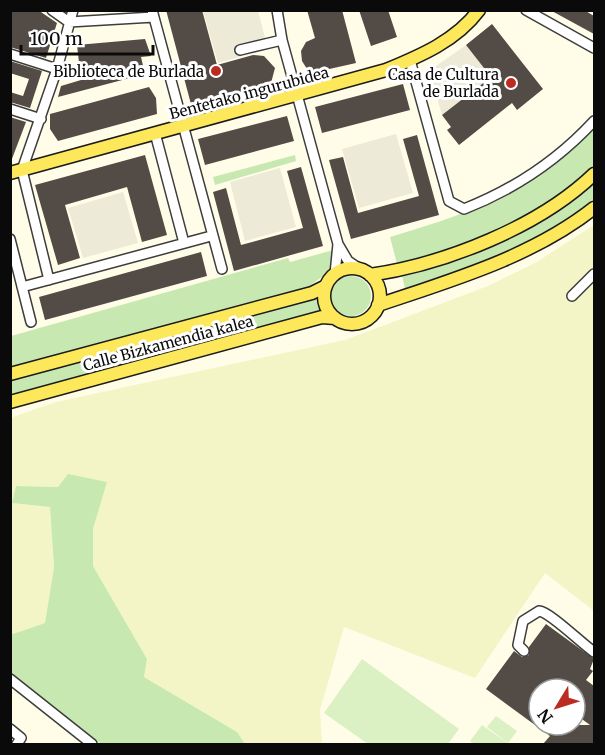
<svg xmlns="http://www.w3.org/2000/svg" width="605" height="755" viewBox="0 0 605 755" font-family="Merriweather,serif">
	<style>
		.farmland { fill: #f3f5c7 }
		.green { fill: #c7e9b1 }
		.pitch { fill: #dbf0c3 }
		.plaza { fill: #edead8 }
		.building { fill: #534c46; fill-rule: evenodd }
		.lines { fill: none; stroke-linecap: round; stroke-linejoin: round }
		.minor-casing { stroke: #3d3d3d; stroke-width: 12 }
		.major-casing { stroke: #1b1b1b; stroke-width: 15 }
		.minor { stroke: #fff; stroke-width: 9 }
		.major { stroke: #fce85a; stroke-width: 12 }
		.poi-dot { fill: #bc2b20; stroke: #fff; stroke-width: 2 }
		.labels { text-anchor: middle; dominant-baseline: central; stroke-width: 6; stroke-linejoin: round; paint-order: stroke }
		.poi-label { font-size: 15px; fill: #0a0a0a; stroke: #fff; text-anchor: end }
		.street-label { font-size: 15px; fill: #0a0a0a; stroke: #fff }
	</style>
	<rect width="100%" height="100%" fill="#fffde7"/>
	<path class="farmland" d="M 594,225 L 594,611 L 545,573 L 475,678 L 344,627 L 320,710 L 322,744 L 245,744 L 237,732 L 144,677 L 147,659 L 93,566 L 93,529 L 107,482 L 58,487 L 16,486 L 12,503 L 50,507 L 54,567 L 45,623 L 11,635 L 10,418 L 56,402 L 345,340 L 488,286 L 535,263 Z"/>
	<path class="green" d="M 594,126 L 594,167 C 536,221 471,243 397,264 L 390,237 C 471,213 535,191 594,126 Z
		M 295,155 L 296,161 L 215,185 L 213,177 Z
		M 594,180 L 594,200 C 583,208 573,218 561,226 C 514,255 458,274 405,289 L 402,275 C 469,253 541,228 594,180 Z
		M 337,249 L 331,270 L 307,288 L 11,368 L 11,336 L 288,258 L 290,262 Z
		M331 296a20 20 0 1 1 40 0a20 20 0 1 1-40 0Z
		M 318,297 L 322,312 L 11,394 L 11,379 Z
		M 68,474 L 107,482 L 93,529 L 93,566 L 147,659 L 144,677 L 237,732 L 245,744 L 101,744 L 11,674 L 10,635 L 45,623 L 54,567 L 50,507 L 12,503 L 16,486 L 58,487 Z"/>
	<path class="pitch" d="M 362,659 L 459,729 L 448,744 L 368,744 L 324,713 Z
		M 496,716 L 517,731 L 508,743 L 487,727 Z
		M 482,725 L 509,744 L 474,744 L 470,741 Z"/>
	<path class="plaza" d="M 203,11 L 258,11 L 268,49 L 218,63 Z
		M 466,45 L 491,77 L 442,115 L 429,71 Z
		M 396,134 L 413,193 L 359,208 L 342,149 Z
		M 280,168 L 296,227 L 245,241 L 230,182 Z
		M 123,192 L 138,243 L 83,258 L 68,208 Z"/>
	<path class="building" d="M 10,10 L 38,10 L 57,23 L 46,58 L 10,47 Z
		M 166,10 L 202,10 L 217,65 L 253,55 L 264,56 L 275,68 L 271,83 L 262,89 L 192,108 Z
		M 307,10 L 342,10 L 356,63 L 316,72 L 307,69 L 302,61 L 301,51 L 306,42 L 315,38 Z
		M 359,10 L 388,10 L 397,37 L 371,46 Z
		M 550,10 L 584,10 L 594,16 L 594,34 Z
		M 492,24 L 543,89 L 517,110 L 512,103 L 459,145 L 447,130 L 451,127 L 442,115 L 491,77 L 466,45 Z
		M 145,39 L 151,56 L 141,57 L 145,74 L 58,97 L 61,86 L 81,80 L 77,45 Z
		M 10,61 L 42,71 L 30,108 L 10,102 L 10,92 L 23,96 L 29,79 L 10,73 Z
		M 403,84 L 410,110 L 322,133 L 315,107 Z
		M 149,87 L 156,98 L 157,114 L 58,141 L 50,129 L 50,114 Z
		M 287,116 L 294,141 L 205,165 L 198,139 Z
		M 10,117 L 26,122 L 10,164 Z
		M 417,135 L 439,215 L 351,239 L 329,160 L 343,157 L 358,213 L 419,196 L 403,139 Z
		M 145,155 L 167,235 L 142,242 L 127,187 L 65,205 L 80,258 L 58,265 L 35,185 Z
		M 301,167 L 323,246 L 234,271 L 213,192 L 226,188 L 241,245 L 303,228 L 287,171 Z
		M 201,252 L 207,276 L 45,320 L 39,297 Z
		M 546,624 L 594,659 L 590,669 L 593,671 L 586,680 L 594,686 L 594,744 L 543,744 L 550,736 L 486,689 L 514,651 L 522,657 L 529,655 L 529,647 ZM 539,689 L 575,689 L 575,714 L 590,725 L 539,725 Z"/>
	<g class="lines">
		<g class="minor-casing">
			<path id="minor" d="M 52,10 L 69,22 L 154,17
				M 152,10 L 222,269
				M 277,10 L 282,40 L 338,244 L 348,261 L 360,269
				M 526,10 L 594,48
				M 240,50 L 282,40
				M 10,54 L 57,69
				M 410,60 L 449,201 L 464,209 C 515,189 557,161 594,121
				M 10,109 L 41,119
				M 155,133 L 184,243
				M 10,239 L 31,322
				M 335,274 L 338,244
				M 49,280 L 22,170 L 57,69 L 73,10
				M 22,287 L 211,236
				M 572,296 L 594,274
				M 524,651 L 518,645 L 523,621 L 539,611 C 550,612 581,643 594,652
				M 10,679 L 92,744
				M 10,729 L 21,738 L 17,744"/>
		</g>
		<g class="major-casing">
			<path id="major" d="M 10,173 L 386,70 C 420,56 456,41 479,10
				M324 296a28 28 0 1 1 56 0a28 28 0 1 1-56 0Z
				M 370,275 C 445,264 539,227 594,174
				M 378,305 C 452,280 532,257 594,208
				M 10,374 L 312,293 L 326,286
				M 10,402 L 322,317 L 335,318"/>
		</g>
		<use href="#minor" class="minor"/>
		<use href="#major" class="major"/>
	</g>
	<g class="poi-dot">
		<circle cx="216" cy="71" r="6"/>
		<circle cx="511" cy="83" r="6"/>
	</g>
	<g class="labels">
		<g class="poi-label">
			<text x="204" y="71">Biblioteca de Burlada</text>
			<text x="499" y="74">Casa de Cultura<tspan x="499" dy="17">de Burlada</tspan></text>
		</g>
		<g class="street-label">
			<text transform="translate(249 93) rotate(-15)">Bentetako ingurubidea</text>
			<text transform="translate(168 343) rotate(-15)">Calle Bizkamendia kalea</text>
		</g>
	</g>
	<rect width="605" height="755" fill="none" stroke="#0a0a0a" stroke-width="24"/>
	<g transform="translate(557 707) rotate(232)"><circle r="28" fill="#ffffff" stroke="#9d9d9d" stroke-width="1.5"/>
	<path d="M0-4.5L10 22L0 15L-10 22Z" fill="#bc2b20"/>
	<text y="-9" font-size="16" font-weight="bold" text-anchor="middle" fill="#0a0a0a">N</text>
	</g>
	<path d="M21 45v9h132v-9" fill="none" stroke="#0a0a0a" stroke-width="3"/>
	<text x="30" y="45" font-size="18" fill="#0a0a0a" stroke="#ffffff" stroke-width="4.5" paint-order="stroke">100 m</text>
</svg>
